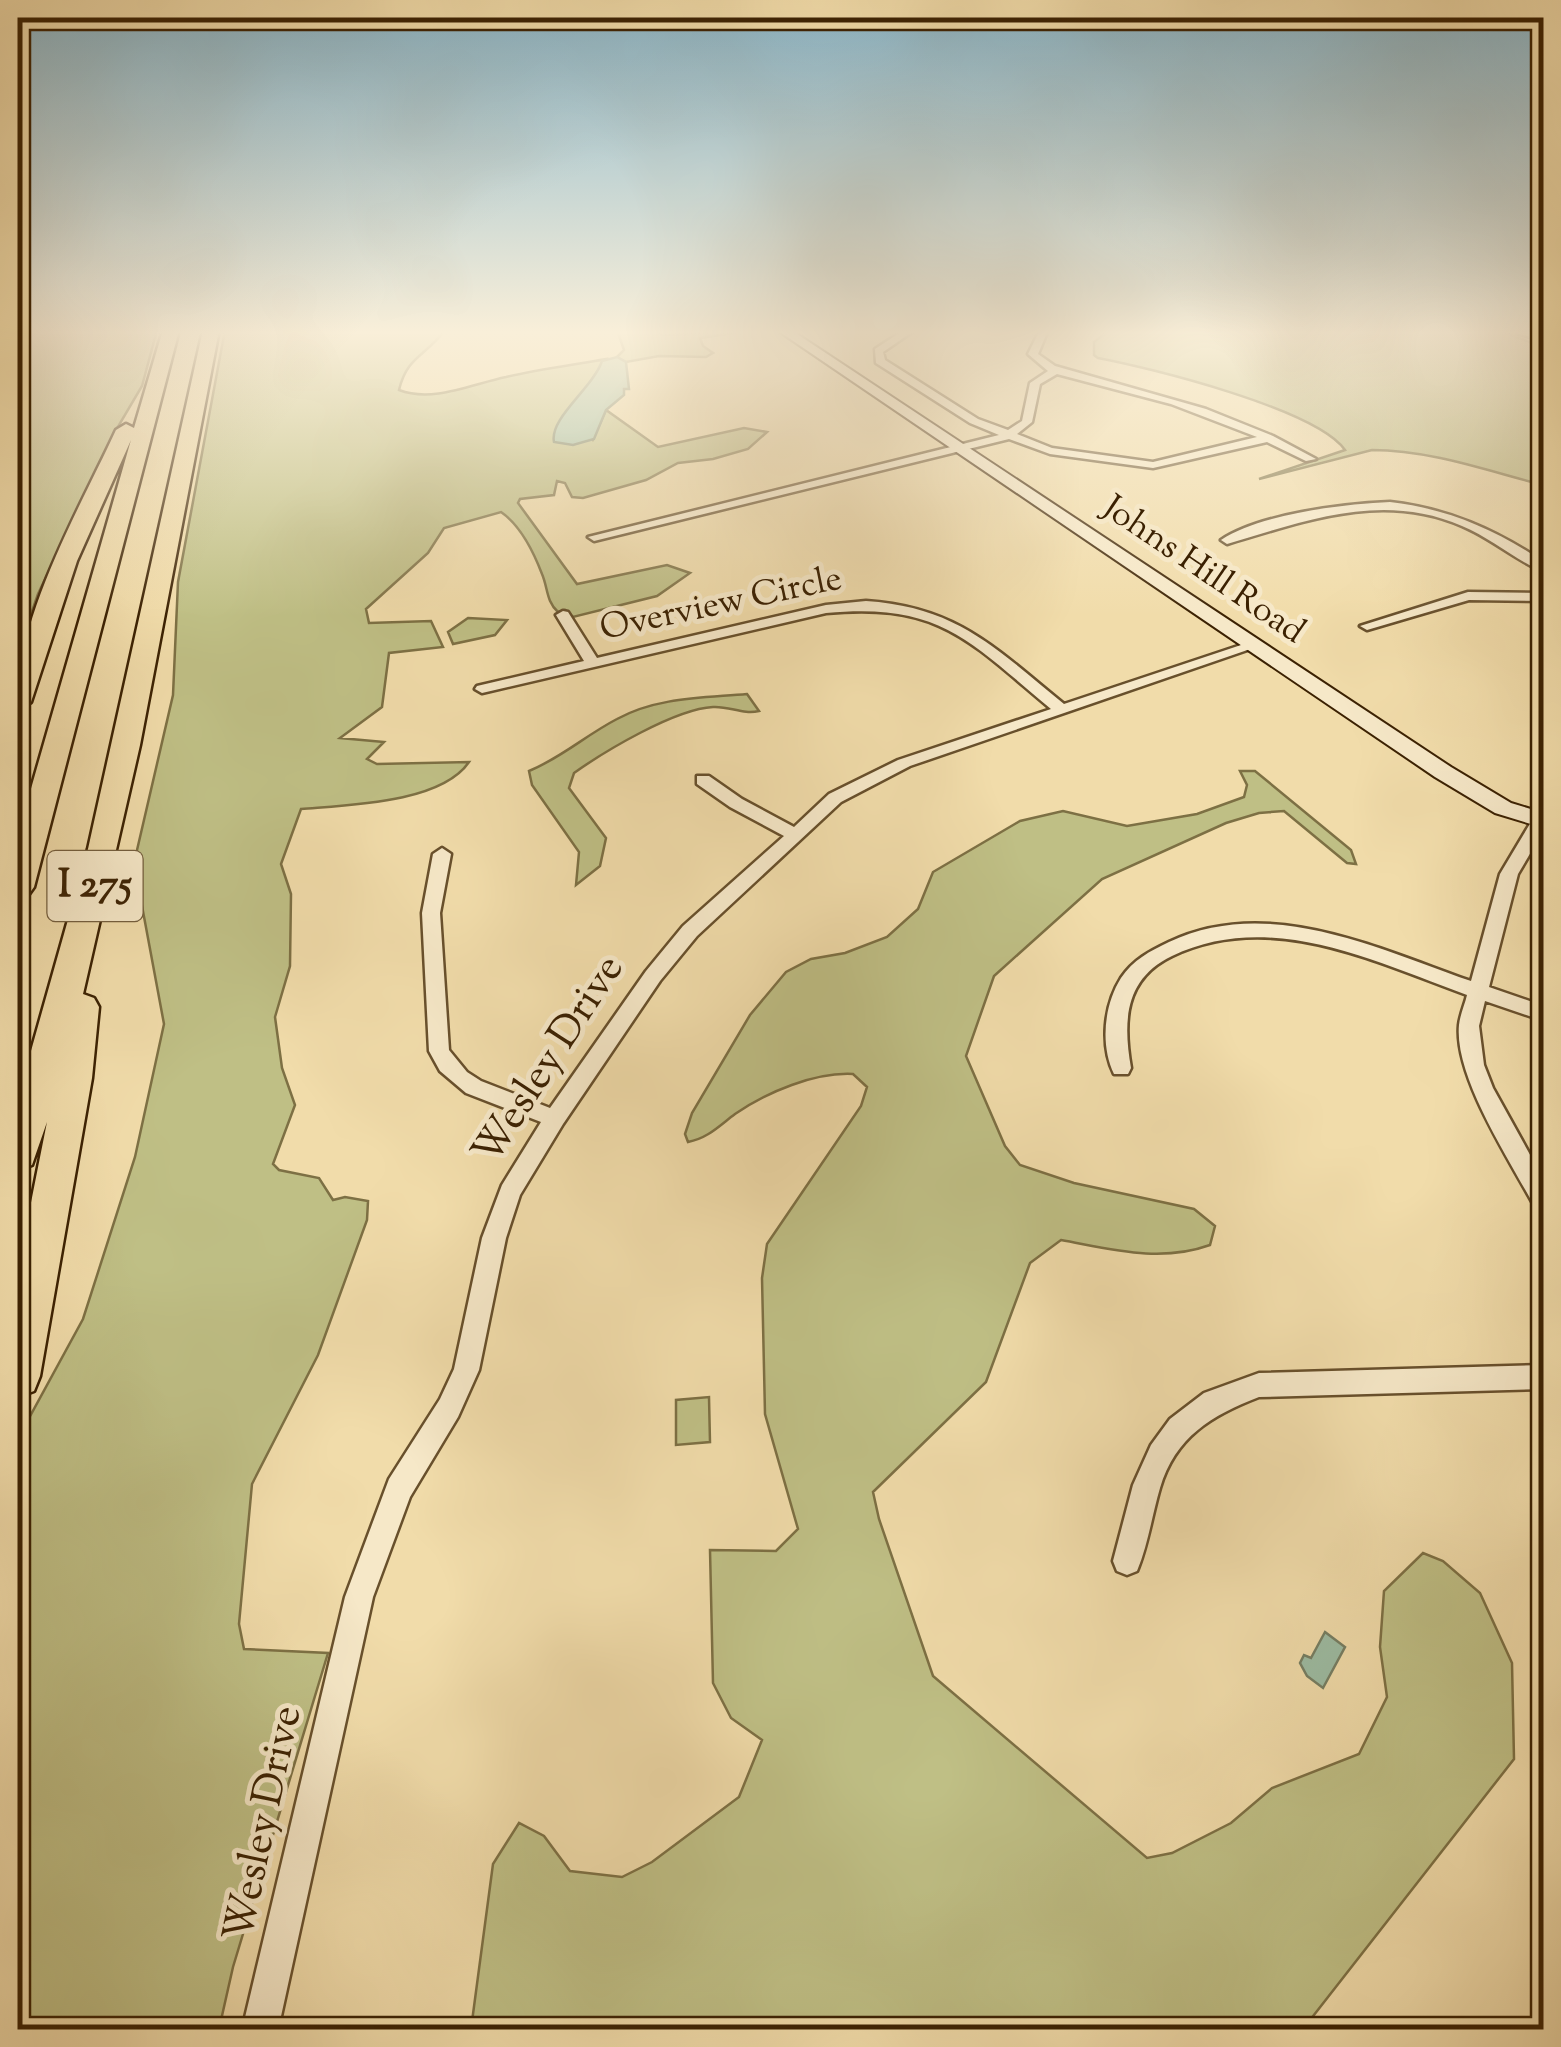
<svg xmlns="http://www.w3.org/2000/svg" width="1561" height="2047" viewBox="0 0 1561 2047" font-family="'Sorts Mill Goudy',serif">
	<style>
		.green { fill: #bfbf85; stroke: #7d7044; stroke-width: 2.5 }
		.water { fill: #9cbca3; stroke: #757e63; stroke-width: 2.5 }
		.lines { fill: none; stroke-linecap: round; stroke-linejoin: round }
		.minor-casing { stroke: #68502c; stroke-width: 5 }
		.secondary-casing { stroke: #3b2102; stroke-width: 4 }
		.primary-casing { stroke: #3b2102; stroke-width: 5 }
		.motorway-casing { stroke: #3b2102; stroke-width: 5 }
		.minor { fill: #f6e8c8; fill-rule: evenodd }
		.secondary { fill: #f6e8c8; fill-rule: evenodd }
		.primary { fill: #f1dcaa; fill-rule: evenodd }
		.motorway { fill: #f1dcaa; fill-rule: evenodd }
		.labels { text-anchor: middle; dominant-baseline: central; stroke-width: 10; stroke-linejoin: round; paint-order: stroke }
		.far-street-label { font-size: 35px; fill: #3b2102; stroke: #f6e8c8 }
		.shield { fill: #f6e8c8; stroke: #735d3d; stroke-width: 2.5 }
		.shield-label { font-size: 40px; font-weight: bold; fill: #3b2102 }
		.street-label { font-size: 42px; fill: #3b2102; stroke: #f6e8c8 }
	</style>
	<rect width="100%" height="100%" fill="#f1dcaa"/>
	<filter id="stains"><feTurbulence type="fractalNoise" baseFrequency=".002" numOctaves="4"/><feColorMatrix values="0 0 0 0 .2 0 0 0 0 .09 0 0 0 0 .02 0 0 0 .5 -.17"/></filter>
	<radialGradient id="worn" r=".72"><stop offset=".6" stop-color="#630" stop-opacity="0"/><stop offset="1" stop-color="#630" stop-opacity=".3"/></radialGradient>
	<path class="green" d="M 18,330 L 157,330 L 142,386 L 116,430 L 38,594 L 18,652 Z
		M 225,330 L 445,330 C 426,356 407,356 399,390 C 433,403 472,384 506,377 C 539,369 573,365 606,359 L 577,401 L 593,439 L 606,410 L 658,447 L 744,428 L 767,432 L 748,449 L 713,459 L 678,463 L 646,480 L 583,498 L 572,497 L 565,483 L 557,481 L 554,495 L 520,499 L 518,503 L 577,584 L 667,565 L 690,573 L 657,596 L 573,617 L 565,610 L 558,612 C 546,601 548,588 542,574 C 534,553 520,525 501,512 L 444,528 L 428,553 L 366,609 L 369,623 L 431,621 L 443,647 L 389,653 L 382,707 L 340,738 L 384,742 L 367,759 L 377,764 L 469,762 C 441,803 349,805 301,809 L 281,864 L 291,894 L 290,966 L 275,1017 L 282,1068 L 295,1105 L 273,1164 L 279,1170 L 319,1178 L 333,1200 L 345,1197 L 368,1201 L 367,1220 L 318,1355 L 252,1484 L 239,1624 L 244,1649 L 328,1653 L 233,1967 L 219,2029 L 18,2030 L 18,1472 L 28,1420 L 83,1319 L 135,1157 L 164,1024 L 134,863 L 173,695 L 178,582 Z
		M 617,330 L 653,330 L 664,335 L 753,330 L 700,338 L 703,346 L 713,353 L 706,357 L 659,356 L 626,362 L 617,357 L 624,350 Z
		M 1109,330 L 1498,330 L 1543,347 L 1543,485 C 1488,471 1430,450 1372,450 L 1259,479 L 1345,450 C 1316,409 1151,368 1098,358 L 1094,355 L 1094,342 Z
		M 468,618 L 507,620 L 495,635 L 453,644 L 448,632 Z
		M 747,694 L 759,711 C 743,715 730,706 713,707 C 675,709 605,751 574,773 L 569,788 L 606,838 L 600,866 L 576,885 L 579,852 L 532,785 L 529,771 C 561,758 586,735 617,719 C 657,697 703,698 747,694 Z
		M 1240,771 L 1255,771 L 1351,850 L 1356,864 L 1347,863 L 1284,811 L 1259,813 L 1226,823 L 1102,879 L 994,976 L 966,1056 L 1005,1146 L 1020,1165 L 1074,1183 L 1194,1209 L 1215,1226 L 1210,1245 C 1160,1263 1111,1249 1061,1240 L 1030,1263 L 986,1382 L 873,1492 L 879,1519 L 933,1676 L 1147,1858 L 1172,1853 L 1231,1823 L 1272,1788 L 1359,1754 L 1387,1697 L 1380,1647 L 1384,1591 L 1423,1553 L 1443,1561 L 1480,1593 L 1512,1663 L 1514,1759 L 1303,2029 L 471,2029 L 493,1864 L 519,1823 L 544,1836 L 570,1871 L 622,1877 L 652,1862 L 739,1797 L 762,1740 L 731,1718 L 713,1683 L 710,1550 L 776,1551 L 798,1529 L 765,1414 L 762,1278 L 767,1244 L 861,1106 L 867,1087 L 853,1074 C 815,1072 767,1092 735,1114 C 719,1126 708,1138 688,1142 L 685,1134 L 692,1113 L 750,1015 L 786,972 L 811,959 L 845,953 L 887,937 L 918,909 L 933,872 L 1020,821 L 1063,811 L 1127,826 L 1197,814 L 1244,797 L 1247,785 Z
		M 709,1397 L 710,1442 L 676,1445 L 676,1400 Z"/>
	<path class="water" d="M 617,357 L 626,362 L 629,389 L 624,389 L 624,395 L 606,410 L 594,439 L 573,445 L 554,442 C 549,418 593,388 602,361 Z
		M 1325,1632 L 1345,1647 L 1323,1688 L 1307,1676 L 1300,1663 L 1304,1655 L 1311,1658 Z"/>
	<g class="lines">
		<g class="minor-casing">
			<path id="minor" d="M 904,330 L 915,330 L 883,352 L 885,360 L 978,419 L 1008,430 L 1022,421 L 1030,383 L 1048,371 L 1028,354 L 1040,330 L 1048,330 L 1038,354 L 1055,366 L 1206,409 L 1273,436 L 1316,459 L 1306,461 L 1267,442 L 1153,468 L 1050,454 L 1009,439 L 594,541 L 588,537 L 999,435 L 970,423 L 876,363 L 875,349 ZM 1057,374 L 1171,404 L 1257,437 L 1153,462 L 1052,448 L 1017,434 L 1032,422 L 1040,384 Z
				M 1390,502 C 1449,509 1494,529 1544,562 L 1544,572 C 1515,560 1491,538 1462,526 C 1382,491 1305,521 1227,544 L 1221,540 C 1260,514 1343,504 1390,502 Z
				M 1468,592 L 1544,593 L 1544,601 L 1469,600 L 1367,630 L 1360,626 Z
				M 866,601 C 958,607 996,649 1064,704 L 1250,642 L 1262,645 L 910,766 L 841,802 L 697,936 L 660,981 L 563,1124 L 520,1195 L 506,1238 L 479,1370 L 458,1417 L 410,1497 L 373,1597 L 278,2030 L 242,2030 L 345,1597 L 389,1479 L 440,1399 L 454,1369 L 482,1238 L 502,1185 L 541,1122 L 466,1093 L 440,1071 L 429,1051 L 422,913 L 433,854 L 442,848 L 451,854 L 440,913 L 449,1050 L 467,1072 L 481,1081 L 550,1108 L 646,971 L 683,926 L 784,836 L 730,807 L 697,784 L 697,776 L 709,776 L 742,799 L 794,827 L 829,794 L 898,760 L 1051,709 C 969,641 940,602 826,613 L 482,693 L 475,689 L 477,686 L 584,661 L 556,615 L 563,611 L 568,612 L 597,658 L 826,605 Z
				M 1534,817 L 1544,817 L 1544,830 L 1518,874 L 1489,987 L 1544,1006 L 1544,1021 L 1485,1001 L 1479,1026 L 1484,1065 L 1493,1088 L 1544,1180 L 1544,1212 L 1536,1209 C 1511,1162 1454,1077 1459,1025 C 1460,1015 1465,1004 1467,995 C 1373,961 1270,909 1172,956 C 1124,979 1123,1022 1131,1068 L 1128,1074 L 1114,1074 C 1100,1045 1104,1005 1121,978 C 1133,960 1150,951 1169,942 C 1268,895 1376,948 1471,981 L 1500,874 Z
				M 1544,1365 L 1544,1389 L 1259,1397 C 1212,1415 1175,1437 1160,1488 C 1152,1515 1148,1545 1137,1571 L 1127,1575 L 1117,1571 L 1113,1561 L 1133,1485 L 1151,1445 L 1170,1419 L 1204,1393 L 1259,1373 Z"/>
		</g>
		<g class="secondary-casing">
			<path id="secondary" d="M 777,330 L 791,330 L 1451,767 L 1511,803 L 1544,813 L 1544,828 L 1495,813 L 1435,777 Z"/>
		</g>
		<g class="primary-casing">
			<path id="primary" d="M 1515,330 L 1544,332 L 1544,341 L 1517,333 Z"/>
		</g>
		<g class="motorway-casing">
			<path id="motorway" d="M 163,330 L 179,330 L 34,887 L 29,894 L 18,898 L 18,834 L 131,440 L 77,561 L 31,702 L 18,710 C 12,624 80,508 116,430 L 126,424 L 134,428 Z
				M 203,330 L 219,330 L 140,745 L 83,994 L 94,998 L 99,1007 L 92,1078 L 40,1376 L 34,1391 L 18,1397 L 18,1268 L 47,1122 L 32,1165 L 18,1170 L 18,1097 L 88,849 Z"/>
		</g>
		<use href="#minor" class="minor"/>
		<use href="#secondary" class="secondary"/>
		<use href="#primary" class="primary"/>
		<use href="#motorway" class="motorway"/>
	</g>
	<linearGradient id="sky" x2="0" y2="1"><stop stop-color="#89b7cc"/><stop offset="0.54" stop-color="#f9efd9"/><stop offset="1" stop-color="#f9efd9" stop-opacity="0"/></linearGradient>
	<rect width="1561" height="616" fill="url(#sky)"/>
	<g class="labels">
		<g class="far-street-label">
			<text transform="translate(1203 571) rotate(34)">Johns Hill Road</text>
			<text transform="translate(721 605) rotate(-12)">Overview Circle</text>
		</g>
		<rect class="shield" x="47.5" y="851" width="95" height="70" rx="8"/>
		<g class="shield-label">
			<text x="95" y="886">I 275</text>
		</g>
		<g class="street-label">
			<text transform="translate(550 1061) rotate(-57)">Wesley Drive</text>
			<text transform="translate(265 1824) rotate(-78)">Wesley Drive</text>
		</g>
	</g>
	<rect width="1561" height="2047" fill="none" stroke="#f1dcaa" stroke-width="60"/>
	<rect x="20" y="20" width="1521" height="2007" fill="none" stroke="#3b2102" stroke-width="5"/>
	<rect x="30" y="30" width="1501" height="1987" fill="none" stroke="#3b2102" stroke-width="2.5"/>
	<rect width="100%" height="100%" filter="url(#stains)"/>
	<rect width="100%" height="100%" fill="url(#worn)"/>
</svg>
